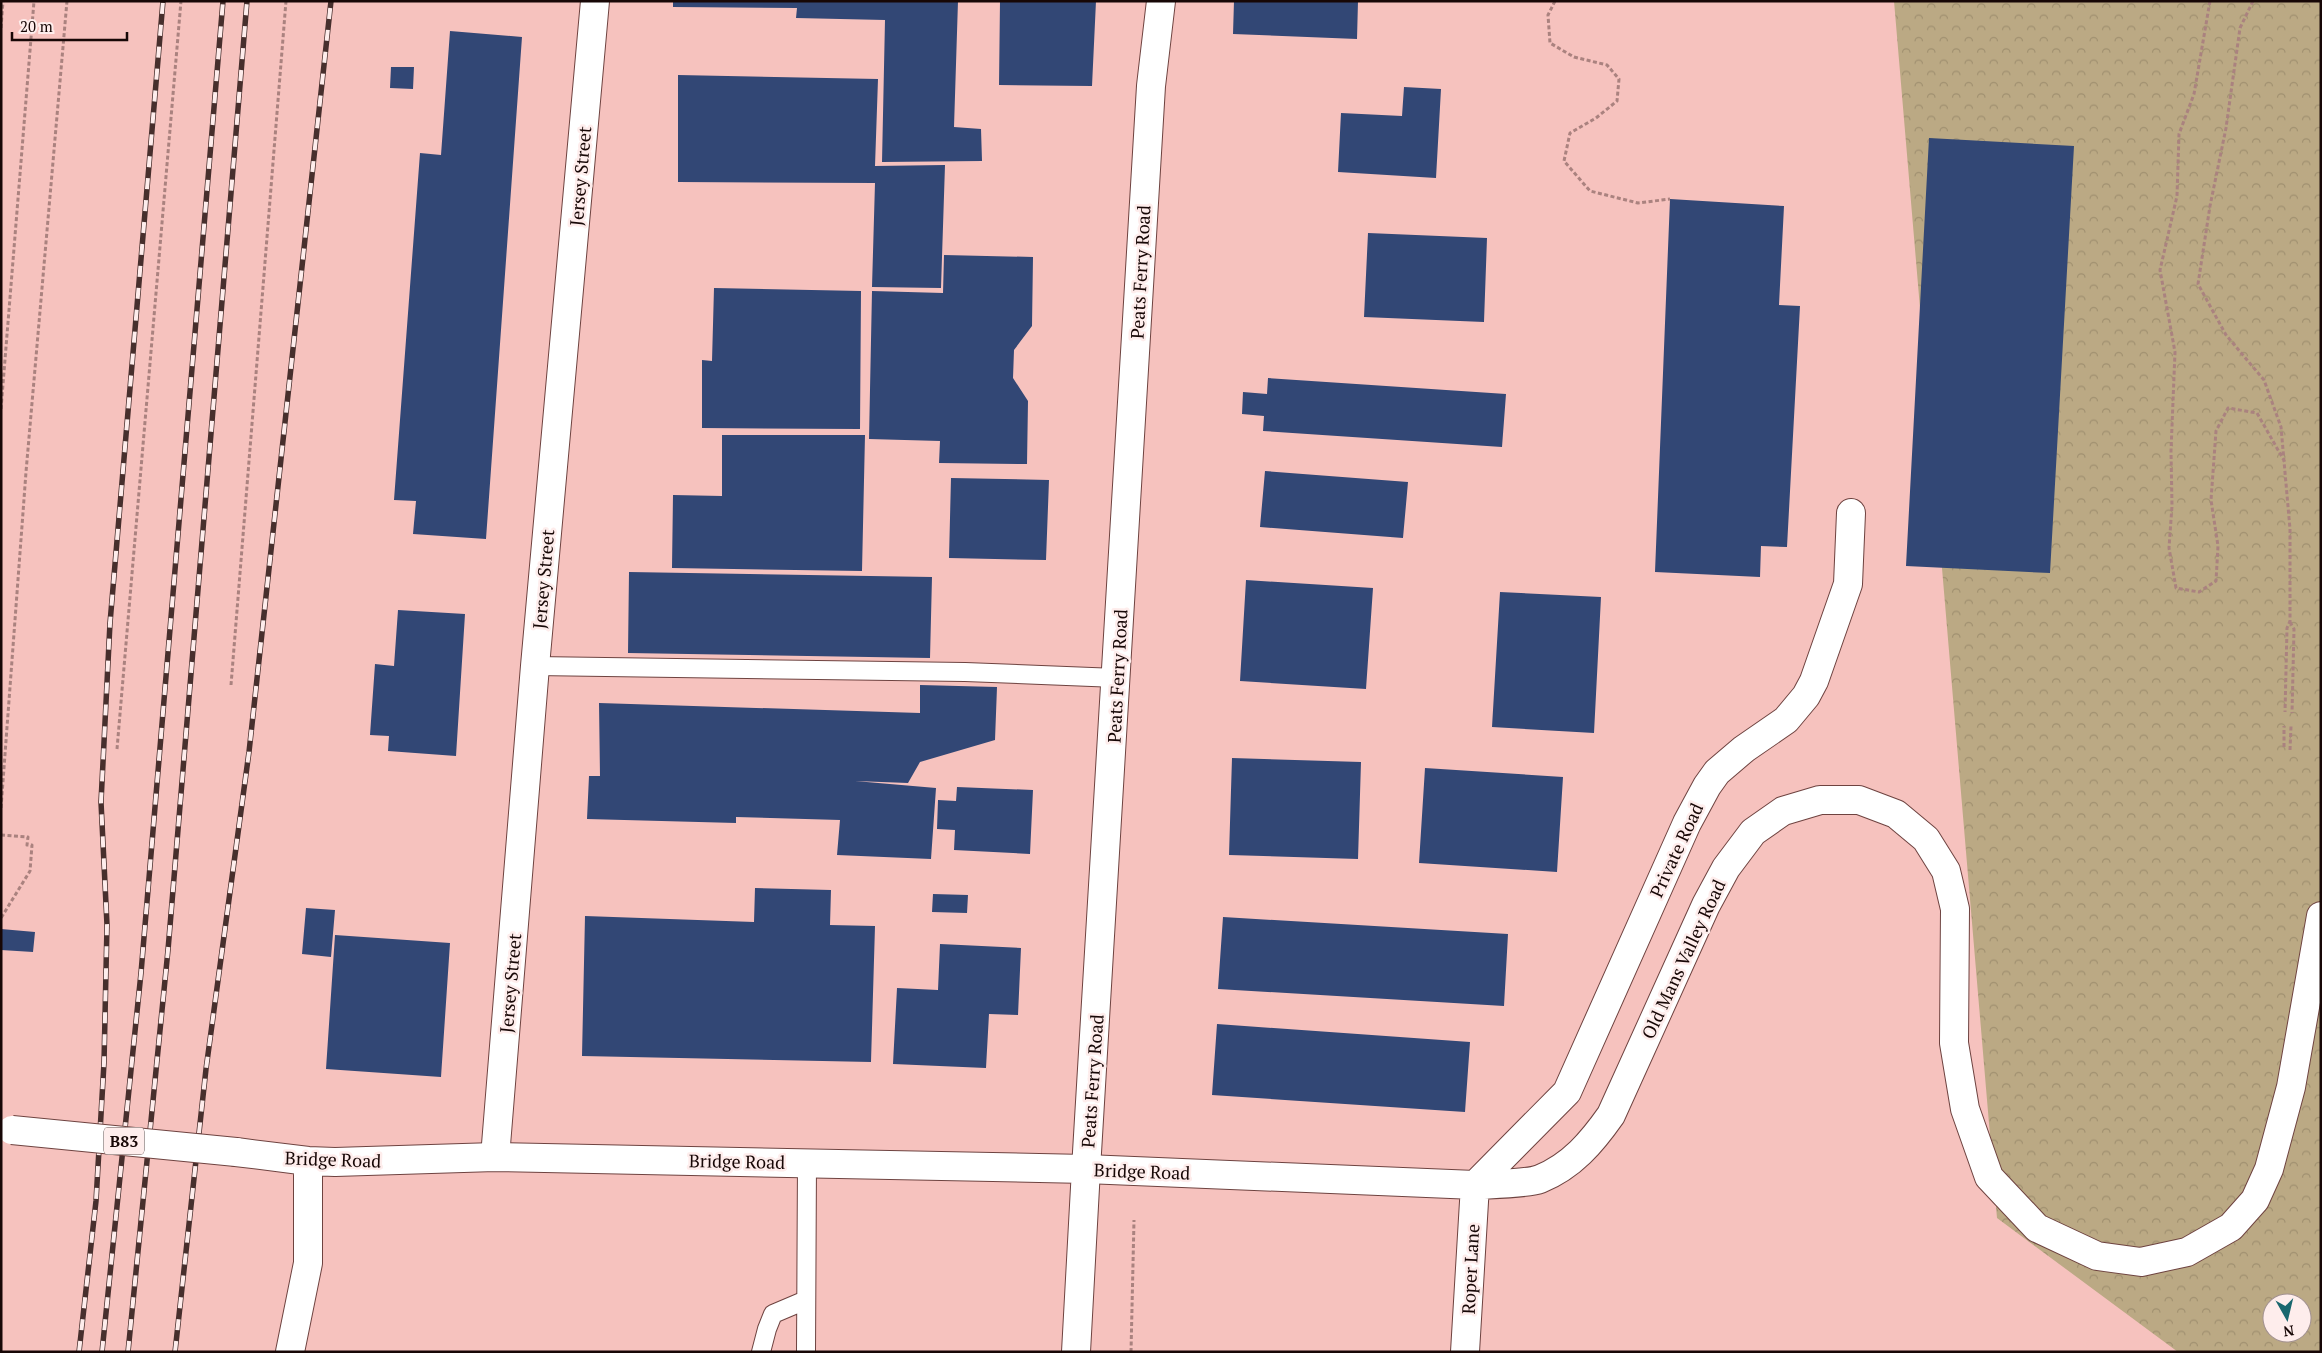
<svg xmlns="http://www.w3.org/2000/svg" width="2322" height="1353" viewBox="0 0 2322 1353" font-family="'PT Serif',serif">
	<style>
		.forest { fill: url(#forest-crowns); fill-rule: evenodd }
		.building { fill: #324775 }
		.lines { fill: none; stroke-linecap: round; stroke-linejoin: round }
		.service-casing { stroke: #6e4340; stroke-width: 20 }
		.minor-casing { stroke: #6e4340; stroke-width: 30 }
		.secondary-casing { stroke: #6e4340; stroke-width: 30 }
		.primary-casing { stroke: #6e4340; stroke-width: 30 }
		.path { stroke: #aa827f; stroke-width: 3; stroke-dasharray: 4 2.5; stroke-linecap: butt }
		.service { stroke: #fff; stroke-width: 18 }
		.minor { stroke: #fff; stroke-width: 28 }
		.secondary { stroke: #fff; stroke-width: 28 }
		.primary { stroke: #fff; stroke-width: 28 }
		.rail-casing { stroke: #472f2d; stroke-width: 5.5 }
		.rail { stroke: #feedec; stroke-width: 4; stroke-dasharray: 11; stroke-linecap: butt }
		.primary-bridge-casing { stroke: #6e4340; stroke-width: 30; stroke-linecap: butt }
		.primary-bridge { stroke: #fff; stroke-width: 28 }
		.labels { text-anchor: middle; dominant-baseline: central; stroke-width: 5; stroke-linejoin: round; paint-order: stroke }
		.shield { fill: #feedec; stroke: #5c4c4b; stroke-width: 1 }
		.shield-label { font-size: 16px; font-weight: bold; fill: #170706 }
		.street-label { font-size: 18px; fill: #170706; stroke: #feedec }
	</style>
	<defs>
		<pattern id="forest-crowns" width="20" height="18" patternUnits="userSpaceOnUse" patternTransform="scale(1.25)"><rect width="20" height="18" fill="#bba984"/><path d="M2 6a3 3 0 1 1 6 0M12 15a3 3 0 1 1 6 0" fill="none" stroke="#a09070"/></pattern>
	</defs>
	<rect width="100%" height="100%" fill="#f6c2be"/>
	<path class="forest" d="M 1894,1 L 2321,1 L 2321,1352 L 2178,1352 L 1997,1218 ZM 2272,1303 L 2302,1303 L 2302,1333 L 2272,1333 Z"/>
	<path class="building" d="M 673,1 L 958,1 L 954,127 L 981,129 L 982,161 L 882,162 L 885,20 L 796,18 L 797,8 L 673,7 Z
		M 1000,1 L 1096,1 L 1092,86 L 999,85 Z
		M 1234,1 L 1358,1 L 1357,39 L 1233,34 Z
		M 450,31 L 522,37 L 486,539 L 413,534 L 416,501 L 394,500 L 420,153 L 441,155 Z
		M 391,67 L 414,67 L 413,89 L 390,88 Z
		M 678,75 L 878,79 L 875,166 L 945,165 L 941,288 L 872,287 L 875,183 L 678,182 Z
		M 1404,87 L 1441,89 L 1436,178 L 1338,172 L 1341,113 L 1402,116 Z
		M 1929,138 L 2074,146 L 2050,573 L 1906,566 Z
		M 1670,199 L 1784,206 L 1779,305 L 1800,306 L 1787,547 L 1761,546 L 1760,577 L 1655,572 Z
		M 1368,233 L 1487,238 L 1484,322 L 1364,317 Z
		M 944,255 L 1033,257 L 1032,326 L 1014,350 L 1013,378 L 1028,401 L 1027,464 L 939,463 L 940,441 L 869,439 L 872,291 L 943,293 Z
		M 714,288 L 861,291 L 860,429 L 702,428 L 702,360 L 712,361 Z
		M 1268,378 L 1506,394 L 1502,447 L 1263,431 L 1264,416 L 1242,414 L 1243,392 L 1267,394 Z
		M 722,435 L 865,435 L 862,571 L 672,568 L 673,495 L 722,496 Z
		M 1265,471 L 1408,482 L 1403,538 L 1260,527 Z
		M 951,478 L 1049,480 L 1046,560 L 949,558 Z
		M 629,572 L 932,577 L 930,658 L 628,653 Z
		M 1246,580 L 1373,588 L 1366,689 L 1240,681 Z
		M 1500,592 L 1601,597 L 1594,733 L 1492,727 Z
		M 398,610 L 465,614 L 456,756 L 388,751 L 389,736 L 370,735 L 375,664 L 394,666 Z
		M 920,685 L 997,687 L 995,740 L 920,762 L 908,783 L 855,781 L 936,788 L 931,859 L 837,855 L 840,820 L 736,817 L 736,823 L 587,819 L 589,776 L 600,776 L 599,703 L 920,713 Z
		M 1232,758 L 1361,762 L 1358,859 L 1229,855 Z
		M 1425,768 L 1563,777 L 1557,872 L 1419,863 Z
		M 957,787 L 1033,790 L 1030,854 L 954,850 L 955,830 L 937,829 L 938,800 L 956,801 Z
		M 755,888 L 831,890 L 830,925 L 875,926 L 871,1062 L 582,1056 L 585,916 L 754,922 Z
		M 933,894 L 968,895 L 967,913 L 932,912 Z
		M 306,908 L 335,910 L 331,957 L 302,954 Z
		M 1223,917 L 1508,934 L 1504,1006 L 1218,989 Z
		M 1,929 L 35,932 L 33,952 L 1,950 Z
		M 335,935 L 450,943 L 441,1077 L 326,1069 Z
		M 940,944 L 1021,948 L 1018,1015 L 989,1014 L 986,1068 L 893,1064 L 897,988 L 938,990 Z
		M 1217,1024 L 1470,1042 L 1465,1112 L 1212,1095 Z"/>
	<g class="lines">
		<g class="service-casing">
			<path id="service" d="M 535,666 L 965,672 L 1117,678
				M 761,1352 L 767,1329 L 773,1314 L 806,1300
				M 806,1352 L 807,1162"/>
		</g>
		<g class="minor-casing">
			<path id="minor" d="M 495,1157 L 535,666 L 595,1
				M 1086,1169 L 1475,1185 C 1491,1184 1527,1184 1540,1179 C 1572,1166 1592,1142 1611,1115 L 1706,905 L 1726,868 L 1753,832 L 1783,811 L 1820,800 L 1859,800 L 1896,814 L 1926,839 L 1946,871 L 1955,909 L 1954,1043 L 1965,1109 L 1989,1177 L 2037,1228 L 2097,1256 L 2141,1262 L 2187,1252 L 2231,1227 L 2255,1200 L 2269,1169 L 2291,1087 L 2321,916
				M 1475,1185 L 1567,1092 L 1687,823 L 1707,786 L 1717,772 L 1744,749 L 1786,720 L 1806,696 L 1814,681 L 1848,584 L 1851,513
				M 1465,1352 L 1475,1185"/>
		</g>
		<g class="secondary-casing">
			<path id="secondary" d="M 1086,1169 L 1151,86 L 1161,1"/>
		</g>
		<g class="primary-casing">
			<path id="primary" d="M 236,1152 L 308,1161 L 335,1162 L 495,1157 L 1086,1169 L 1076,1352
				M 290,1352 L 308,1263 L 308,1161"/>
		</g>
		<path class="path" d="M 1555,1 L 1548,15 L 1550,43 L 1574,57 L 1607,65 L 1619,79 L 1617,101 L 1596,118 L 1570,133 L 1564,161 L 1590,191 L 1638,203 L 1670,199
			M 2210,1 L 2194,94 L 2179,134 L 2177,196 L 2160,270 L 2175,352 L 2171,451 L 2172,506 L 2169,548 L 2176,588 L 2199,592 L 2216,581 L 2218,546 L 2211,500 L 2216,431 L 2228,408 L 2257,413 L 2286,464
			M 2253,1 L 2240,28 L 2226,128 L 2210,206 L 2198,284 L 2226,335 L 2264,380 L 2281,427 L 2290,529 L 2290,621 L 2287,628 L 2285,712
			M 1,28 L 3,1
			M 1,409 L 34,1
			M 2290,622 L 2294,629 L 2292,713
			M 231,685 L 286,1
			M 2284,747 L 2284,726
			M 117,749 L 181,1
			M 2290,750 L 2291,726
			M 1,808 L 26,472 L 67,1
			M 1,835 L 28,837 L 27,845 L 32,845 L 30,871 L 1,918
			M 1131,1352 L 1134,1220"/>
		<use href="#service" class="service"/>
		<use href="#minor" class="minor"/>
		<use href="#secondary" class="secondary"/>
		<use href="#primary" class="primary"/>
		<g class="rail-casing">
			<path id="rail" d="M 79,1352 L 96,1201 L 104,1063 L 107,925 L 101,802 L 110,623 L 163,1
				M 102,1352 L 141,973 L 223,1
				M 128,1352 L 168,950 L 247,1
				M 175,1352 L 206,1069 L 249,752 L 331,1"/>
		</g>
		<use href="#rail" class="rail"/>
		<g class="primary-bridge-casing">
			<path id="primary-bridge" d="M 12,1130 L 236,1152"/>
		</g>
		<use href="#primary-bridge" class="primary-bridge"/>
	</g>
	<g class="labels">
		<rect class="shield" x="104" y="1127.5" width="40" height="27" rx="4"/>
		<g class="shield-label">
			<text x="124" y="1141">B83</text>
		</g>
		<g class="street-label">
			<text transform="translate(580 176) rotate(-85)">Jersey Street</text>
			<text transform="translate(1140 272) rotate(-87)">Peats Ferry Road</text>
			<text transform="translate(543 579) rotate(-85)">Jersey Street</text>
			<text transform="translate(1117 676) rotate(-87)">Peats Ferry Road</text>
			<text transform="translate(1676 850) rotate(-65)">Private Road</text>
			<text transform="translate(1683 959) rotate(-65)">Old Mans Valley Road</text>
			<text transform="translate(510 983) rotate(-85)">Jersey Street</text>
			<text transform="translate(1092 1081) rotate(-86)">Peats Ferry Road</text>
			<text transform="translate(333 1159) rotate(2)">Bridge Road</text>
			<text transform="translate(737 1161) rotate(1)">Bridge Road</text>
			<text transform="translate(1142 1171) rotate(2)">Bridge Road</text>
			<text transform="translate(1470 1269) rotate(-87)">Roper Lane</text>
		</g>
	</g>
	<rect width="2322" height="1353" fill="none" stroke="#170706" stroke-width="5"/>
	<g transform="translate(2287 1318) rotate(172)"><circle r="24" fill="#feedec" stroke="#a29190"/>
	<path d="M0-4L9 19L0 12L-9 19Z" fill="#1a676e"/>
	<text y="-8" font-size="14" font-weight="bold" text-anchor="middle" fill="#170706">N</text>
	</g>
	<path d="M12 32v8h115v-8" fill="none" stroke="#170706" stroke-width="2.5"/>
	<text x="20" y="32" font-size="15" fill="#170706" stroke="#feedec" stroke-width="4" paint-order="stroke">20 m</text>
</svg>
